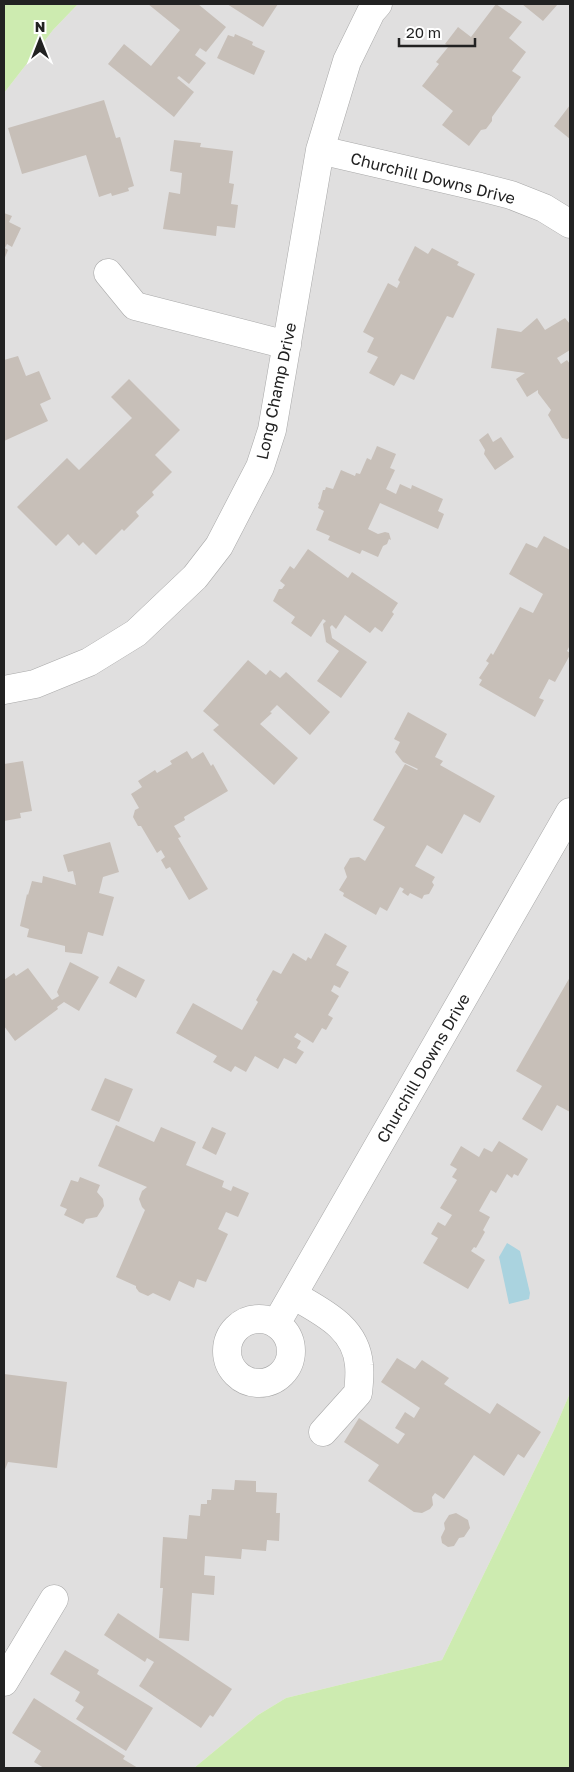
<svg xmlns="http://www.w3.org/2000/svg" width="574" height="1772" viewBox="0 0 574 1772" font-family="'Golos Text',sans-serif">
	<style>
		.residential { fill: #e0dfdf }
		.grass { fill: #cdebb0 }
		.water { fill: #aad3df }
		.building { fill: #c7bfb8 }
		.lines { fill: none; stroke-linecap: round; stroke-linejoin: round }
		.minor-casing { stroke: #a9a9a9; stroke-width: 29 }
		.minor { stroke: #fff; stroke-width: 28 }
		.labels { text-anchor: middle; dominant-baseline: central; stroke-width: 4.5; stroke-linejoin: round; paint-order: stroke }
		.street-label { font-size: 16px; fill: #222; stroke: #fff }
	</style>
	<rect width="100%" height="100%" fill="#f2efe9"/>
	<path class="residential" d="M 78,4 L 570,4 L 570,1393 L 555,1428 L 442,1660 L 286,1698 L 258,1715 L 194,1768 L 4,1768 L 4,93 L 53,30 Z"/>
	<path class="grass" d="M 4,4 L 78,4 L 53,30 L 4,93 Z
		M 570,1393 L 570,1768 L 194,1768 L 258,1715 L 286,1698 L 442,1660 L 555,1428 Z"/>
	<path class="water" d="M 507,1243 L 520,1251 L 530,1293 L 529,1299 L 509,1304 L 499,1257 Z"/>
	<path class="building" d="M 148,4 L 198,4 L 226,27 L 206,52 L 200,48 L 195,55 L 206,63 L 189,84 L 179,76 L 177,78 L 194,92 L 174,117 L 108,64 L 124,44 L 151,66 L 180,30 Z
		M 227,4 L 278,4 L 263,27 Z
		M 496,4 L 522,22 L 509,38 L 526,52 L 512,71 L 521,77 L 492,117 L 492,121 L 486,129 L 481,130 L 469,146 L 442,125 L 453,111 L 422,86 L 439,64 L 436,62 L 449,46 L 445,44 L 458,27 L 471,37 Z
		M 522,4 L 558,4 L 543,21 Z
		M 235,34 L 253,42 L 252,45 L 265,51 L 254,75 L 217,58 L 228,35 L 234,37 Z
		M 104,100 L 116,138 L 120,137 L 134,186 L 128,188 L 129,191 L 112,196 L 111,193 L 99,197 L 86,155 L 22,174 L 8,128 Z
		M 570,105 L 570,139 L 554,126 Z
		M 174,140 L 201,143 L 200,147 L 233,151 L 229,183 L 234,184 L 231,204 L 238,205 L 235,228 L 217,226 L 216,236 L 163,229 L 169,192 L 180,194 L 182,173 L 170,171 Z
		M 4,213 L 12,216 L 9,222 L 21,228 L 12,247 L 7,244 L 5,248 L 8,250 L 4,260 Z
		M 415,246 L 428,254 L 432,248 L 459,262 L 457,265 L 475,274 L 453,318 L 447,316 L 414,380 L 401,374 L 394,386 L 369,373 L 378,357 L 367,352 L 374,338 L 363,332 L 388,283 L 397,288 L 400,282 L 398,280 Z
		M 537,318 L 545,330 L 565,318 L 570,324 L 570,350 L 557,358 L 561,364 L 567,360 L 570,364 L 570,438 L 567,439 L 562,438 L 548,415 L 551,410 L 538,393 L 538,390 L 527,397 L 516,379 L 525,373 L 491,368 L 497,328 L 521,332 Z
		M 18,356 L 26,376 L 39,371 L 51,399 L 40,404 L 48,421 L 4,441 L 4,360 Z
		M 129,379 L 180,430 L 155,455 L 172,472 L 152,492 L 154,495 L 136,512 L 139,516 L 124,531 L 122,529 L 96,555 L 83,542 L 79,546 L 68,534 L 56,546 L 17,507 L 67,458 L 79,470 L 132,418 L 111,397 Z
		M 488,433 L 493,442 L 501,437 L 514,457 L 495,470 L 484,454 L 485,450 L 479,440 Z
		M 377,446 L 396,454 L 390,468 L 395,470 L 386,489 L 396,494 L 400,484 L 411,489 L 412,485 L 443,499 L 438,511 L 444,514 L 438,529 L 380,503 L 368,529 L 378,534 L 385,532 L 389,533 L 391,540 L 389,539 L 387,544 L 383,546 L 378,557 L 362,550 L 360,554 L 328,540 L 330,536 L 316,530 L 324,511 L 318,508 L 319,505 L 318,504 L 320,501 L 323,490 L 325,490 L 326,487 L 333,489 L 341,470 L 355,476 L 356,473 L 360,474 L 367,458 L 371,460 Z
		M 544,536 L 570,550 L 570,645 L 567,651 L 570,653 L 570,655 L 555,682 L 549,679 L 539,698 L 544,700 L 535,717 L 479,685 L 482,680 L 479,678 L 489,663 L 486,661 L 491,653 L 493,655 L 520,607 L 533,613 L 543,594 L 509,574 L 526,543 L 537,548 Z
		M 308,549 L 348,578 L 352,572 L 398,603 L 392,612 L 394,614 L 382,632 L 375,627 L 370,633 L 345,615 L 336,629 L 332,625 L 330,627 L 332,638 L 367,662 L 341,698 L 317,681 L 339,651 L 326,642 L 323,624 L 326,621 L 323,619 L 311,637 L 291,623 L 295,617 L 273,601 L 279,589 L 282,589 L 285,585 L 280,581 L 290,566 L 294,569 Z
		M 248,660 L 266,675 L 270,670 L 280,678 L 286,672 L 330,712 L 310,735 L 277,705 L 270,712 L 272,713 L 260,724 L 298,758 L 274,785 L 213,730 L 219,725 L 203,711 Z
		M 408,712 L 447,734 L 435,757 L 443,761 L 440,765 L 495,796 L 480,823 L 464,814 L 442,854 L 427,845 L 415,866 L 435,877 L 432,882 L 434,885 L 429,894 L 424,895 L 422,899 L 410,893 L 408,896 L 402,892 L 404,889 L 400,887 L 387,911 L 380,907 L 376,915 L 343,896 L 344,893 L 339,890 L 347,877 L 344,868 L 350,858 L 359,857 L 365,861 L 385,827 L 373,820 L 405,764 L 417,770 L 418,769 L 403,762 L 395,752 L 400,742 L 394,739 Z
		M 187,751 L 192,759 L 203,752 L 211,766 L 213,764 L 228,791 L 184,817 L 185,820 L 174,826 L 181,837 L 178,838 L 208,889 L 189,900 L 170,867 L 166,869 L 161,860 L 165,857 L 161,850 L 157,853 L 141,826 L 138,826 L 133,817 L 135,810 L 139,808 L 131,794 L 142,787 L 138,781 L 155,770 L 157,773 L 172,764 L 170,761 Z
		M 23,761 L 32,811 L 20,813 L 21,818 L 4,821 L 4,764 Z
		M 110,842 L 119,872 L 103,877 L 99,893 L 114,897 L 103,936 L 88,932 L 82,954 L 65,952 L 65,946 L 27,937 L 29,929 L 20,926 L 27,894 L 28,895 L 32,881 L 42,883 L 43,876 L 76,885 L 73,871 L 68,872 L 63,855 Z
		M 325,933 L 347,946 L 336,965 L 349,972 L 340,988 L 334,985 L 331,991 L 339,996 L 328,1015 L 333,1018 L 326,1030 L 322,1028 L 313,1043 L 297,1033 L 294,1037 L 301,1041 L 297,1048 L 304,1052 L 296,1064 L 284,1058 L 278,1069 L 255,1056 L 246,1072 L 235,1066 L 231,1072 L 213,1062 L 217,1056 L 176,1033 L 193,1003 L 242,1030 L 258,1002 L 256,1000 L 273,970 L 281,974 L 293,953 L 306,961 L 308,957 L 311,959 Z
		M 70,962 L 99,977 L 79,1011 L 64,1002 L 57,1007 L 58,1009 L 15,1041 L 4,1026 L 4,980 L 14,973 L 16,976 L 28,968 L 52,1000 L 59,996 L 57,992 Z
		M 118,966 L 145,980 L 136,998 L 109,983 Z
		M 570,977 L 570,1112 L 557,1105 L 542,1131 L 522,1119 L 542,1086 L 516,1071 Z
		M 105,1078 L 133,1089 L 119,1122 L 91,1110 Z
		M 116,1125 L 154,1142 L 161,1127 L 196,1142 L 186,1165 L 224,1181 L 222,1187 L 231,1191 L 233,1186 L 249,1193 L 238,1217 L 226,1212 L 218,1229 L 228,1234 L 206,1282 L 197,1279 L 194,1288 L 179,1281 L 170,1301 L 153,1293 L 148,1296 L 139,1292 L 136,1288 L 136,1286 L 116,1277 L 145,1210 L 142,1207 L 139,1199 L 142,1191 L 147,1187 L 98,1166 Z
		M 212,1127 L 226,1133 L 216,1155 L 202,1148 Z
		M 499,1141 L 528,1159 L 518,1176 L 514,1174 L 512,1178 L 507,1174 L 496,1193 L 491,1190 L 479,1211 L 490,1217 L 483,1230 L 485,1232 L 476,1248 L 474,1247 L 471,1251 L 485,1260 L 468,1289 L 423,1263 L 438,1238 L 431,1234 L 438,1222 L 445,1226 L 452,1215 L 440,1208 L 457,1180 L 452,1177 L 457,1169 L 450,1165 L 461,1146 L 479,1157 L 484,1148 L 492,1152 Z
		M 80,1177 L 100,1185 L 97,1192 L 103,1199 L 104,1206 L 97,1217 L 86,1219 L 83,1224 L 64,1215 L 67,1209 L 60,1206 L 71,1180 L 78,1182 Z
		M 397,1358 L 415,1369 L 422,1360 L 449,1378 L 444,1384 L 490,1414 L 497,1403 L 541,1432 L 524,1458 L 518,1454 L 504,1476 L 474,1455 L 444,1499 L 435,1493 L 432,1497 L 433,1505 L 430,1509 L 422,1513 L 414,1512 L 368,1481 L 379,1465 L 344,1442 L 359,1418 L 398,1444 L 405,1434 L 395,1428 L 405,1412 L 414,1418 L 420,1408 L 381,1382 Z
		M 4,1374 L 67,1382 L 57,1468 L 8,1462 L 4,1472 Z
		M 235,1480 L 256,1481 L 256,1492 L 277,1493 L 276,1513 L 280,1513 L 279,1541 L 267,1540 L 266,1551 L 242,1549 L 241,1559 L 205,1556 L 204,1575 L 215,1576 L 214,1595 L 192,1593 L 189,1641 L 159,1638 L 163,1588 L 160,1588 L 163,1537 L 187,1539 L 189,1515 L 200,1516 L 201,1504 L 207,1504 L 207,1500 L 211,1500 L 212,1489 L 234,1490 Z
		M 456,1513 L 468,1520 L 470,1528 L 464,1537 L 459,1538 L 454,1546 L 448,1547 L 442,1543 L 441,1537 L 445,1529 L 444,1523 L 449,1515 Z
		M 118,1613 L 232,1689 L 213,1717 L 210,1715 L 201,1728 L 139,1686 L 154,1662 L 147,1658 L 145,1662 L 104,1635 Z
		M 65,1650 L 99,1670 L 97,1674 L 153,1708 L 126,1751 L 76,1719 L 84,1707 L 75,1701 L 80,1692 L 50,1674 Z
		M 34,1698 L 125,1756 L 123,1759 L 138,1768 L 44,1768 L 34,1762 L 41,1751 L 12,1733 Z"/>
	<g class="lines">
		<g class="minor-casing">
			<path id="minor" d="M 320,150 L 480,187 L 511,195 L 544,208 L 570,224
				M 108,273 L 135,306 L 287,345
				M 4,690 L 35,684 L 89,662 L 136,633 L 195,577 L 219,546 L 260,467 L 272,430 L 320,150 L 347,61 L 371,12 L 378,4
				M 293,1295 C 322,1312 356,1327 359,1365 C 360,1374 359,1384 358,1393 L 323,1432
				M227 1351a32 32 0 1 1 64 0a32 32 0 1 1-64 0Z
				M 276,1324 L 570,812
				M 4,1682 L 54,1599"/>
		</g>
		<use href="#minor" class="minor"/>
	</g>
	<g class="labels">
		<g class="street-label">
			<text transform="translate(433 178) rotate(14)">Churchill Downs Drive</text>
			<text transform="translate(276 391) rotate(-78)">Long Champ Drive</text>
			<text transform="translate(423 1068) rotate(-60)">Churchill Downs Drive</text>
		</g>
	</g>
	<rect width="574" height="1772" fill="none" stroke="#222222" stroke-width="10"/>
	<g transform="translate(40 40)" stroke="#ffffff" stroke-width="4" paint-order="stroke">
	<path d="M0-4L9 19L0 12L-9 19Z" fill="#222222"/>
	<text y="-8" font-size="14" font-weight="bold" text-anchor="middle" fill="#222222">N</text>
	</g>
	<path d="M399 38v8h76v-8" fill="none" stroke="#222222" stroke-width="2.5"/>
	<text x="406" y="38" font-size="15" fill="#222222" stroke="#ffffff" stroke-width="4" paint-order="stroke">20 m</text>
</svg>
